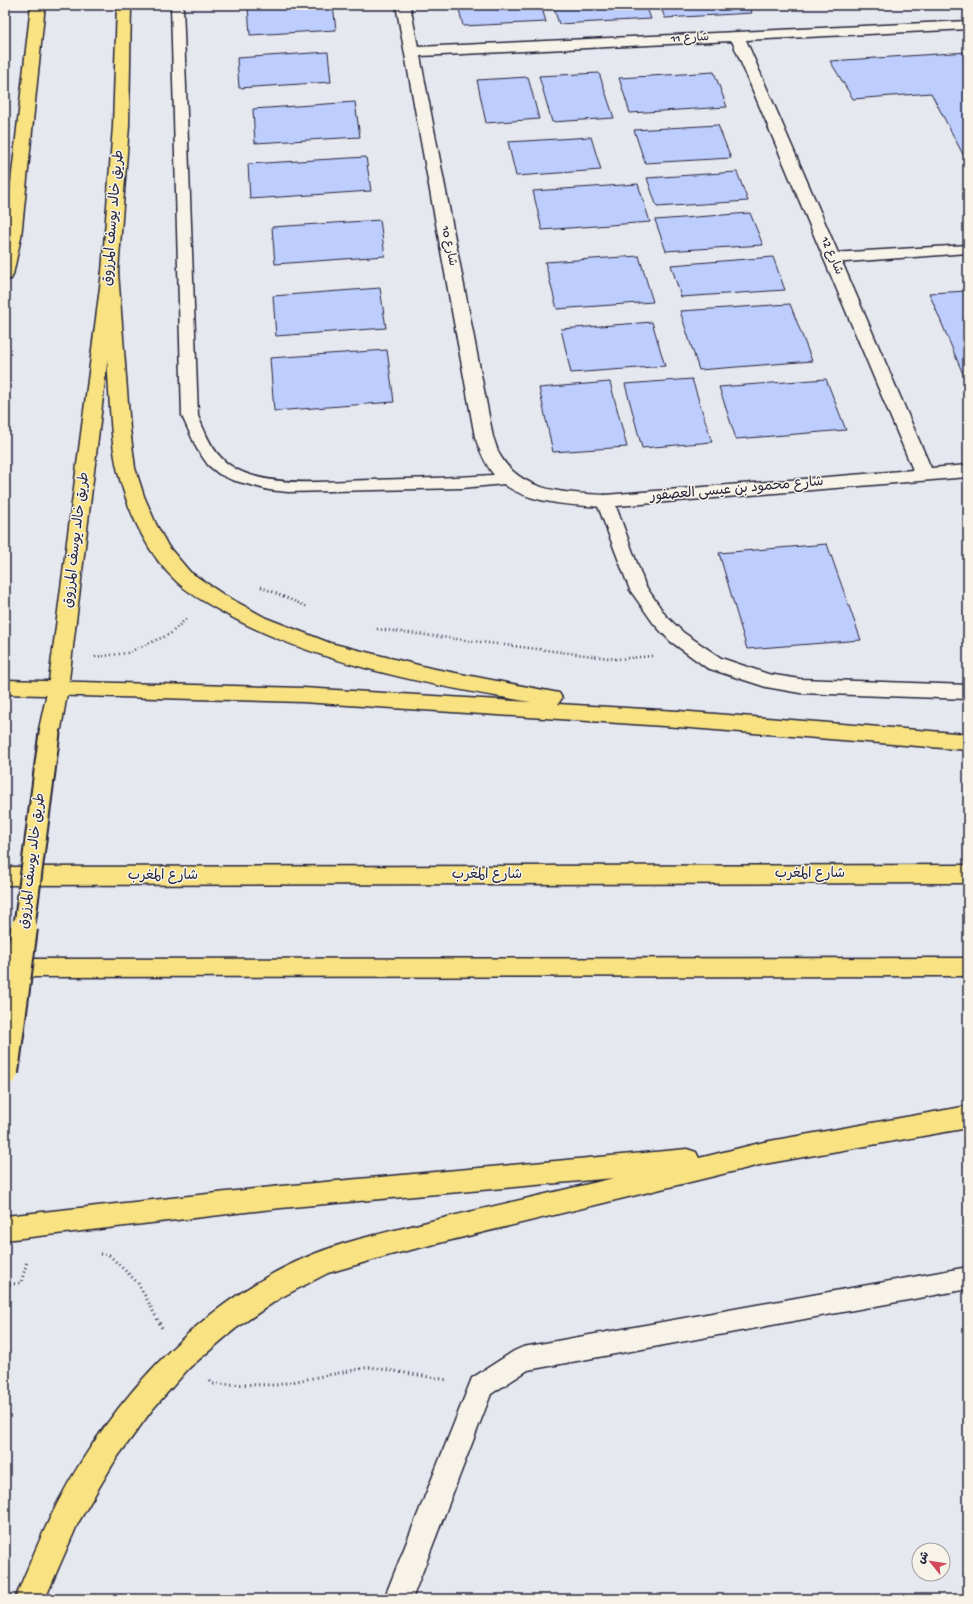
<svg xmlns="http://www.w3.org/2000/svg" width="973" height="1604" viewBox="0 0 973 1604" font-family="'Gochi Hand','Playpen Sans Arabic',sans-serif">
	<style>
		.building { fill: #bdcdfe; stroke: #22223b }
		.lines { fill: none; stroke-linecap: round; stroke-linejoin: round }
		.service-casing { stroke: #22223b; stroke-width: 3 }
		.minor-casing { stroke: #22223b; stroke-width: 3 }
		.primary-casing { stroke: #22223b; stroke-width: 3 }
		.motorway-casing { stroke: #22223b; stroke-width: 3 }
		.path-far1 { stroke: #22223b; stroke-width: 2.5; stroke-dasharray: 1 3; stroke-linecap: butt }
		.path { stroke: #22223b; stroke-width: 3; stroke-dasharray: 1 3.5; stroke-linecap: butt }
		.service { fill: #f7f3e8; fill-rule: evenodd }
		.minor { fill: #f7f3e8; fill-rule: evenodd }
		.primary { fill: #f8e281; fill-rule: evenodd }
		.motorway { fill: #f8e281; fill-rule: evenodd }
		.primary-bridge-far1-casing { stroke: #22223b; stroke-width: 24; stroke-linecap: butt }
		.primary-bridge-casing { stroke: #22223b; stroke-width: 30; stroke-linecap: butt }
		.primary-bridge-far1 { stroke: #f8e281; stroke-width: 20 }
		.primary-bridge { stroke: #f8e281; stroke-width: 26 }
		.labels { text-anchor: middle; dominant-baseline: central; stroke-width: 3; stroke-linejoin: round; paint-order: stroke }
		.far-street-label { font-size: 12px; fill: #22223b; stroke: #f7f3e8 }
		.street-label { font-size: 14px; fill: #22223b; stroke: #f7f3e8 }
	</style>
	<rect width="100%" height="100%" fill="#e6e8ef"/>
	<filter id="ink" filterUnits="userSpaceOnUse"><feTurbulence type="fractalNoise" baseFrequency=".025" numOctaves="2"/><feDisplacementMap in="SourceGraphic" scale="8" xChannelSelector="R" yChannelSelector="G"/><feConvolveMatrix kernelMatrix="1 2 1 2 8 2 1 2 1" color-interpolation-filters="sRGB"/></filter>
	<g filter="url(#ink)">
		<path class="building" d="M 288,5 L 333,5 L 336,30 L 250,35 L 248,7 Z
			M 458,5 L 541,5 L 546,22 L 463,26 Z
			M 553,5 L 646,5 L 651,19 L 559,24 Z
			M 660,5 L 749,5 L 752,13 L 665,18 Z
			M 328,52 L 331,82 L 239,88 L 237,58 Z
			M 968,52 L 968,164 L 931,93 L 853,99 L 830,61 Z
			M 714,72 L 727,107 L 630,113 L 619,78 Z
			M 599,73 L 614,118 L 552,122 L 539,76 Z
			M 528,77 L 539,119 L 486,123 L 477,80 Z
			M 355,102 L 360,137 L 255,143 L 253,109 Z
			M 718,125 L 731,158 L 645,163 L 634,130 Z
			M 591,137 L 601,170 L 516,176 L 508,142 Z
			M 366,157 L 371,191 L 250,199 L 248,164 Z
			M 737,172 L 748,201 L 657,207 L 647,178 Z
			M 638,184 L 650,222 L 542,230 L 533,191 Z
			M 750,213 L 763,245 L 666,251 L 655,220 Z
			M 380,220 L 385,256 L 275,264 L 272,227 Z
			M 639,256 L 653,302 L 557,309 L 545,262 Z
			M 773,257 L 785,290 L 681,297 L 671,265 Z
			M 380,288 L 386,328 L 276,336 L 273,296 Z
			M 968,291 L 968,386 L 929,293 Z
			M 790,304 L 812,361 L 699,370 L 680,311 Z
			M 652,322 L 665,366 L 571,373 L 561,329 Z
			M 387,350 L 394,402 L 274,411 L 270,358 Z
			M 692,379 L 712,442 L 642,448 L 625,384 Z
			M 826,379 L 846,430 L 736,439 L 719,387 Z
			M 610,382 L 627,447 L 553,452 L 539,388 Z
			M 827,544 L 861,640 L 747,649 L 719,553 Z"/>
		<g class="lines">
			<g class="service-casing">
				<path id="service" d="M 171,5 L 183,5 L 198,416 C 206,435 213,454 231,466 C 265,489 330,481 371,480 C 417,479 464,477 510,474 L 516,475 L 519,479 L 516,483 L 462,488 L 288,492 L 269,490 L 232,480 L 219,474 L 208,465 L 197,449 L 182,416 Z
					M 968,245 L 968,253 L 832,263 L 827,261 L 824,258 L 827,255 L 832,253 Z
					M 605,495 L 611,497 L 614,501 L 645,585 L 666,616 L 684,633 L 721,658 L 768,674 L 800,679 L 968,685 L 968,699 L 800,693 L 766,687 L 707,668 L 670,641 L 654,624 L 630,590 L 596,501 L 599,497 Z
					M 968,1267 L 968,1289 L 528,1370 L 491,1394 L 412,1599 L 384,1599 L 472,1378 L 514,1351 L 523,1347 Z"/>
			</g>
			<g class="minor-casing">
				<path id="minor" d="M 396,5 L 410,5 L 418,47 L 968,21 L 968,29 L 746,40 L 931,468 L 968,465 L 968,477 L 605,507 C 570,505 519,504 494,475 C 485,464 480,451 475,437 ZM 732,41 L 913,470 L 605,495 C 568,493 523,493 501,457 C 497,451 496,444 493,437 L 420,56 Z"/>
			</g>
			<g class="primary-casing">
				<path id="primary" d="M 31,5 L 45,5 L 21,237 L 13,275 L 11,279 L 5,280 L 5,235 Z
					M 117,5 L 131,5 L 129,126 L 118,272 L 68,688 L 61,729 L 58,734 L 50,737 L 42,734 L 39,729 L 48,688 L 102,272 L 113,126 Z"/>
			</g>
			<g class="motorway-casing">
				<path id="motorway" d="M 110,267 L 116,268 L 118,272 L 130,429 L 135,468 L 144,496 L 156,524 L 168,546 L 190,572 L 224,595 L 266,618 L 330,643 L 430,668 L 559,693 L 562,698 L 558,704 L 678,711 L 968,734 L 968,750 L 678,727 L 303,702 L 5,694 L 5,680 L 303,688 L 531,702 C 427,685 308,662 217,609 C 203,601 187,592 176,581 C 149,556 131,517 121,483 C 112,454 111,423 109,392 C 107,352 104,312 102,272 L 104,268 Z
					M 968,865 L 968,883 L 5,885 L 5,867 Z
					M 968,958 L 968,976 L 5,977 L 5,959 Z
					M 968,1106 L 968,1128 L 764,1164 L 390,1255 L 328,1273 L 280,1298 L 235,1329 L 189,1368 L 152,1410 L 116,1459 L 78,1523 L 45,1599 L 15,1599 C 28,1567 42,1533 58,1502 C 114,1397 201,1300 314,1254 C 351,1239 397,1230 435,1220 C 495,1206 555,1192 614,1178 L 281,1208 L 5,1240 L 5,1216 L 281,1186 L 687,1149 L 696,1152 L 699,1158 L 764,1142 Z"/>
			</g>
			<path class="path-far1" d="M 261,587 L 308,607
				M 377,629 L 617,659 L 652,656
				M 95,657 L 127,653 L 170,634 L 187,618"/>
			<path class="path" d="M 100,1254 L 109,1255 L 138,1283 L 162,1328
				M 5,1285 L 21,1283 L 27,1261
				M 210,1381 L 213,1384 L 276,1385 L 370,1367 L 447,1380"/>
			<use href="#service" class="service"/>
			<use href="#minor" class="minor"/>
			<use href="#primary" class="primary"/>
			<use href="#motorway" class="motorway"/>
			<g class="primary-bridge-far1-casing">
				<path id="primary-bridge-far1" d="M 24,929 L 50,729"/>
			</g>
			<g class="primary-bridge-casing">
				<path id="primary-bridge" d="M 5,1072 L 24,928"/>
			</g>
			<use href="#primary-bridge-far1" class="primary-bridge-far1"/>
			<use href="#primary-bridge" class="primary-bridge"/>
		</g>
	</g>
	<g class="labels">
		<g class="far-street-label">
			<text transform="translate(690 39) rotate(-3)">شارع 11</text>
			<text transform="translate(448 246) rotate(79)">شارع 10</text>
			<text transform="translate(831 256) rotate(67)">شارع 12</text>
		</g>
		<g class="street-label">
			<text transform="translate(114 218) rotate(-85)">طريق خالد يوسف المرزوق</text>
			<text transform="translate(737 490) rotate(-5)">شارع محمود بن عيسى العصفور</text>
			<text transform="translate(77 540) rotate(-83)">طريق خالد يوسف المرزوق</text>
			<text transform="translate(33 861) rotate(-83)">طريق خالد يوسف المرزوق</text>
			<text x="810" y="874">شارع المغرب</text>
			<text x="487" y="875">شارع المغرب</text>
			<text x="163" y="876">شارع المغرب</text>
		</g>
	</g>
	<rect width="973" height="1604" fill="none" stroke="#f7f3e8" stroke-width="20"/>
	<rect x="10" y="10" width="953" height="1584" fill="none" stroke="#22223b" stroke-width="1.5" filter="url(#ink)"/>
	<g transform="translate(931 1562) rotate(300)"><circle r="19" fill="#f7f3e8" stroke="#a29fa3"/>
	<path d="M0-3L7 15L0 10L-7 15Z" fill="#d1495b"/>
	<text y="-6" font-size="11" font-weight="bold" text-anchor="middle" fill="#22223b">ش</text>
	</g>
</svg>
